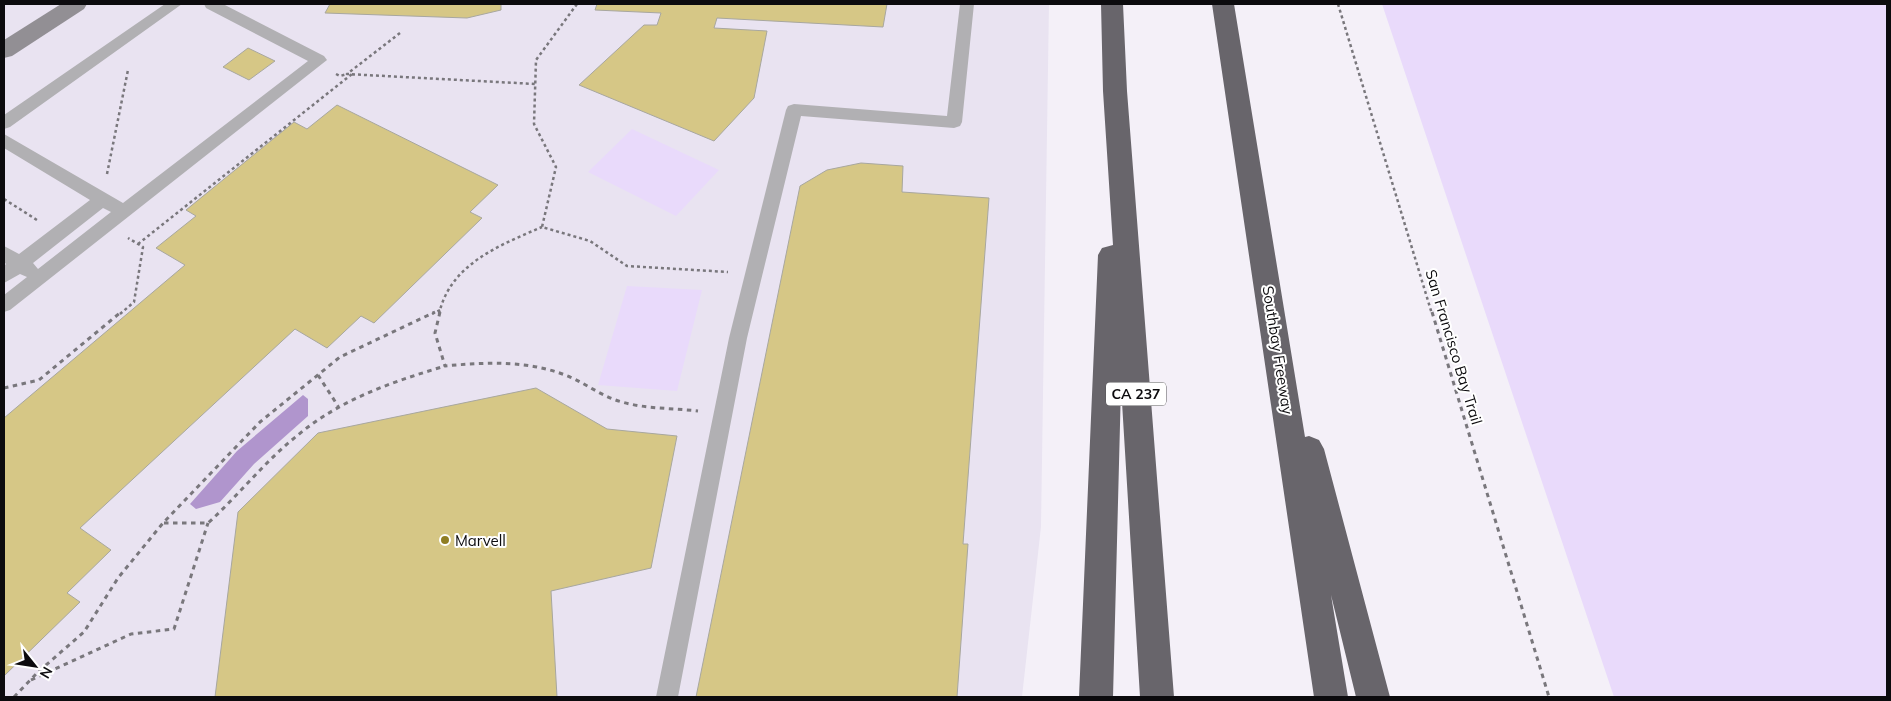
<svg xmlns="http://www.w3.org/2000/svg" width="1891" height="701" viewBox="0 0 1891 701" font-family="Mulish,sans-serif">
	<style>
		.built { fill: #e9e3f1 }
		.green { fill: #e9dafb }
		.water { fill: #b095cd }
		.building { fill: #d6c786; stroke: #a8a79f }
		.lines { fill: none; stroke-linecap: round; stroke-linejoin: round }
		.path-far1 { stroke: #79777c; stroke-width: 2.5; stroke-dasharray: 3 3; stroke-linecap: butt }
		.path { stroke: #79777c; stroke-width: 3; stroke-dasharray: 4.5 4.5; stroke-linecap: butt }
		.lane { fill: #b1b0b3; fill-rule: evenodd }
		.secondary { fill: #928f94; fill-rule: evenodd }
		.highway { fill: #68656b; fill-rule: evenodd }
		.poi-dot { fill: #8f7d23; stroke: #fff; stroke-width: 2 }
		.labels { text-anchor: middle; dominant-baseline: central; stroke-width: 4; stroke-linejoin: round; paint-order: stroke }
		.shield { fill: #fff; stroke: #555456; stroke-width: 1 }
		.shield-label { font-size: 14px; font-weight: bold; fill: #0c0b0e }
		.street-label { font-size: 15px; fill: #0c0b0e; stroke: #fff }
		.poi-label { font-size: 15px; fill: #0c0b0e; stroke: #fff; text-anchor: start }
	</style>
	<rect width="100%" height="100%" fill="#f4f0f8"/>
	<path class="built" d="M 4,4 L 1049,4 L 1041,527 L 1022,697 L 4,697 Z"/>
	<path class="green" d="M 1382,4 L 1887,4 L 1887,697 L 1614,697 Z
		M 632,129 L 719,170 L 676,216 L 588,172 Z
		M 627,286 L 702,290 L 677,391 L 598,385 Z"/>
	<path class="water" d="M 303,395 L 308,399 L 308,416 L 254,464 L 220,502 L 196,509 L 190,504 L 237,451 Z"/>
	<path class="building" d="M 330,4 L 501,4 L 501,10 L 467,18 L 325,13 Z
		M 597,4 L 887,4 L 883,27 L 717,18 L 714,28 L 767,31 L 754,98 L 714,141 L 579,85 L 644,25 L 657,25 L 661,13 L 595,10 Z
		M 248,48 L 275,61 L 249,80 L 223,67 Z
		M 337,105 L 498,185 L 470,212 L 482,218 L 374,323 L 361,316 L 327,348 L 295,329 L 80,528 L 111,550 L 67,593 L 80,602 L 4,676 L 4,418 L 185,265 L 156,248 L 196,216 L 186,210 L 294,122 L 307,129 Z
		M 861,163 L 903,166 L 902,192 L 989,198 L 963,544 L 968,544 L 957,697 L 696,697 L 800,186 L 827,170 Z
		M 536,388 L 607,429 L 677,436 L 651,568 L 551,591 L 557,697 L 215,697 L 238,512 L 318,433 Z"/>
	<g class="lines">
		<path class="path-far1" d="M 577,4 L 536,60 L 534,124 L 556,167 L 542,227 L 590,241 L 627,266 L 728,272
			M 1338,4 L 1432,314
			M 400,33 L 347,74 L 535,84
			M 336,74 L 340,76 L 347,74
			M 107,174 L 128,70
			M 4,199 L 37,220
			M 138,244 L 352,74
			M 120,314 L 134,302 L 143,247 L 128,238
			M 432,314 L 440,310
			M 439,314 C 450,264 500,245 542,227"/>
		<path class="path" d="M 440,312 L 435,333 L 445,366 C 487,362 530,360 570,377 C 588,385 603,397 622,402 C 646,409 673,408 698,411
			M 1432,312 L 1549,697
			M 318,375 L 338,406
			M 4,388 L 39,380 L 121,312
			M 164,523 L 208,523 C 239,495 265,461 298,435 C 341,399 392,382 445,366
			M 31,680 L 131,634 L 174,629 L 208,523
			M 14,697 L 38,672 L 84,632 L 118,578 L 163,523 L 260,422 L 340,357 L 435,312"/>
		<path class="lane" d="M 165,4 L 182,4 L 10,127 L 4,129 L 4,115 Z
			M 204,4 L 223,4 L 324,56 L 327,60 L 10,310 L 4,312 L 4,295 L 27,277 L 20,274 L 4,283 L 4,266 L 6,264 L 4,262 L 4,246 L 19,254 L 90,200 L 4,148 L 4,134 L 123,203 L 308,61 L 206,8 ZM 103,208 L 111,212 L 38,269 L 33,263 Z
			M 960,4 L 974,4 L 962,122 L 960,126 L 954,128 L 801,116 L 747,338 L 678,697 L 656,697 L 729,338 L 786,110 L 788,106 L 794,104 L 947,116 Z"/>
		<path class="secondary" d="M 61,4 L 87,4 L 84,9 L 12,56 L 4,58 L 4,40 Z"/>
		<path class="highway" d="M 1101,4 L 1123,4 L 1127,91 L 1174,697 L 1140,697 L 1121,386 L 1113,697 L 1079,697 L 1098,255 L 1102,248 L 1113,245 L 1103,91 Z
			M 1212,4 L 1234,4 L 1305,437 L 1309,436 L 1319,440 L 1324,449 L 1390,697 L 1356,697 L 1331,595 L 1348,697 L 1314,697 Z"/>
	</g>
	<circle class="poi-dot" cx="445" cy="540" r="5"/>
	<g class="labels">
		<rect class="shield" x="1106" y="382.5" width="60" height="23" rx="4"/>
		<g class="shield-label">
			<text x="1136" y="394">CA 237</text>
		</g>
		<g class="street-label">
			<text transform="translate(1454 347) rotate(73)">San Francisco Bay Trail</text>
			<text transform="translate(1278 350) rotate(81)">Southbay Freeway</text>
		</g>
		<g class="poi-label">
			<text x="455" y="540">Marvell</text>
		</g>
	</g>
	<rect width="1891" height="701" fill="none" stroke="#0c0b0e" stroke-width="10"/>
	<g transform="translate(35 666) rotate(120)" stroke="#ffffff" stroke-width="4" paint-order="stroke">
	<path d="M0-4L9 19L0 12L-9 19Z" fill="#0c0b0e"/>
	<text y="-8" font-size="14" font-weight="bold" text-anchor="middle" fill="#0c0b0e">N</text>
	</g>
</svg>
